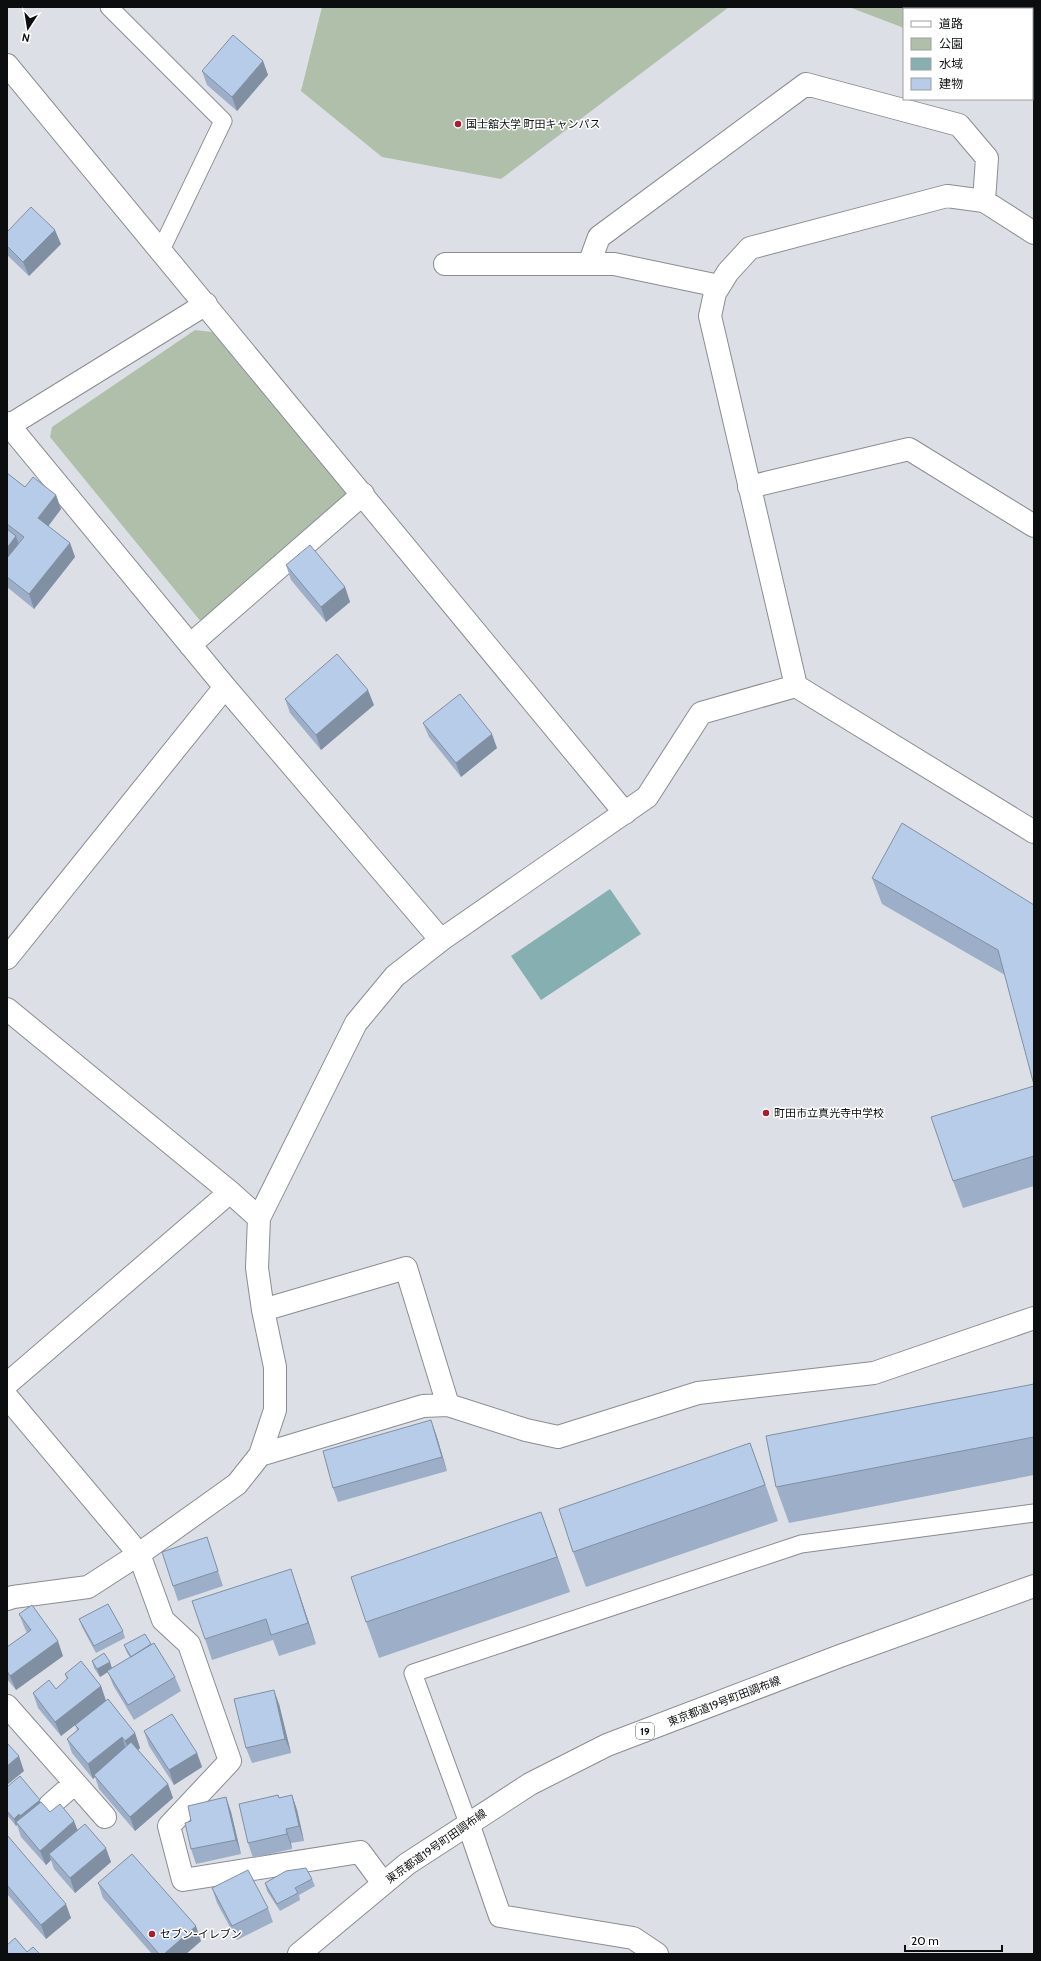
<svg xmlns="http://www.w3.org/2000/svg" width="1041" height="1961" viewBox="0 0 1041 1961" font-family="Cabin,'Noto Sans JP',sans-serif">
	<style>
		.green { fill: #b0bfaa }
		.water { fill: #85afb1 }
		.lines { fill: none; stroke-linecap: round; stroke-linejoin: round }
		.lane-casing { stroke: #898d92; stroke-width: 19 }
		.street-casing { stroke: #898d92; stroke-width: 24 }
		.primary-casing { stroke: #898d92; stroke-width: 24 }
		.lane { stroke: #fff; stroke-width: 17 }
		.street { stroke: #fff; stroke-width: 22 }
		.primary { stroke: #fff; stroke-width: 22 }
		.wall { fill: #9dafc8 }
		.shaded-wall { fill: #808fa2 }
		.building { fill: #b7cce8; stroke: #808fa2 }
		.poi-dot { fill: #ae1b2a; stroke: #fff; stroke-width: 1.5 }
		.labels { text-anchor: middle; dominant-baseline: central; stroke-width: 3; stroke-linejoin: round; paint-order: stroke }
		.shield { fill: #fff; stroke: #545656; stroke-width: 1 }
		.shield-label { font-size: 10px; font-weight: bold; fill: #0b0d0e }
		.poi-label { font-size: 11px; fill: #0b0d0e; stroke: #fff; text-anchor: start }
		.street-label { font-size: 11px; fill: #0b0d0e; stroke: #fff }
	</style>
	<rect width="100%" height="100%" fill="#dce0e6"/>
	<path class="green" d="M 322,7 L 729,7 L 501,179 L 382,157 L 301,91 Z
		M 849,7 L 1034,7 L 1034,94 L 1032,93 L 1032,9 L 904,9 L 904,28 Z
		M 195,330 L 212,332 L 350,495 L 202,623 L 50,437 L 52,427 Z"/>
	<path class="water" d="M 610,889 L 641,934 L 541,1000 L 511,956 Z"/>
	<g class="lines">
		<g class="lane-casing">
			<path id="lane" d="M 109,7 L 223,121 L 160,252
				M 468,1823 L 413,1673 L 801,1544 L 1034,1513"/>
		</g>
		<g class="street-casing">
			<path id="street" d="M 7,65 L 625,813
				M 1034,233 L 984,201 L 947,196 L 750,248 L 728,272 L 715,293 L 710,316 L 796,686 L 1034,832
				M 445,264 L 614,264 L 719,286
				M 589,264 L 599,237 L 806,84 L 959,125 L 987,158 L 984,201
				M 7,423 L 225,687 L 441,940
				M 7,429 L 10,425 L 206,304
				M 749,487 L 909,449 L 1034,526
				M 190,645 L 363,494
				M 7,958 L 225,687
				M 7,1009 L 230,1192 L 259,1218
				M 263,1310 L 406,1268 L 448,1405
				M 7,1384 L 230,1192
				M 7,1397 L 139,1554 L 163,1620 L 189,1644 L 230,1761 L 169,1826 L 183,1880 L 360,1852 L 383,1883
				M 260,1455 L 423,1406 L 448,1405 L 526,1430 L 558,1437 L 698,1393 L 874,1373 L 1034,1318
				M 7,1599 L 13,1597 L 88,1587 L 139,1554 L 237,1484 L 260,1455 L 275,1410 L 275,1367 L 263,1310 L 257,1268 L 259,1218 L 356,1023 L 395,976 L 441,940 L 647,797 L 701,713 L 796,686
				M 7,1706 L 105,1817
				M 50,1805 L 75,1783
				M 468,1823 L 500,1916 L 633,1938 L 657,1954"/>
		</g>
		<g class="primary-casing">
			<path id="primary" d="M 299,1954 L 407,1864 L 530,1784 L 607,1745 L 840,1656 L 1034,1586"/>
		</g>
		<use href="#lane" class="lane"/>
		<use href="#street" class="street"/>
		<use href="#primary" class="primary"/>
	</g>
	<path class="wall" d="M 263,61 L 268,75 L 237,111 L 207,85 L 202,71 Z
		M 61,244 L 29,276 L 7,255 L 7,246 Z
		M 7,473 L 25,487 L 56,495 L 61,509 L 48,526 L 70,543 L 75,557 L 34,609 L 7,587 Z
		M 286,565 L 345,587 L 350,602 L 326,622 L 291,580 Z
		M 285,699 L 374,705 L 321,750 L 290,713 Z
		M 423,723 L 497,748 L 461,777 L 429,737 Z
		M 872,878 L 1034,905 L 1005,975 L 882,904 Z
		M 1034,1086 L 1034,1186 L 963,1208 L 953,1181 Z
		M 1034,1384 L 1034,1475 L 789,1523 L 776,1487 Z
		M 436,1434 L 447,1471 L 338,1502 L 333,1488 Z
		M 750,1443 L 778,1521 L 586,1587 L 573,1552 Z
		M 207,1537 L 223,1586 L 178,1601 L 173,1586 Z
		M 554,1547 L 570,1592 L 379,1658 L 366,1622 Z
		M 298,1590 L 316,1644 L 279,1656 L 273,1640 L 212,1660 L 205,1639 Z
		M 19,1614 L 63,1656 L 16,1690 L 7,1679 L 7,1647 L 27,1633 L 25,1629 Z
		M 79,1619 L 123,1631 L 125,1638 L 96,1653 L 82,1627 Z
		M 151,1644 L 175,1677 L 181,1691 L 134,1720 L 113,1685 L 108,1672 L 100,1677 L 94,1668 L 92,1661 L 110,1662 L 112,1668 L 130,1657 L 127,1653 L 124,1645 Z
		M 65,1674 L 101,1686 L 106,1701 L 135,1733 L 140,1748 L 138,1750 L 168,1784 L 173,1798 L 135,1831 L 99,1789 L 95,1777 L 93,1779 L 72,1753 L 67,1739 L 77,1730 L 75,1725 L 61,1736 L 38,1708 L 33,1693 L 56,1689 L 67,1680 Z
		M 279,1704 L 291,1753 L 252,1763 L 246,1748 Z
		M 144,1731 L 197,1753 L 202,1767 L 174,1785 L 149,1746 Z
		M 7,1787 L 40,1802 L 50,1812 L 78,1830 L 111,1862 L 75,1893 L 54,1869 L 51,1860 L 46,1865 L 21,1837 L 17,1825 L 16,1826 L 7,1815 Z
		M 292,1795 L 297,1810 L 304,1841 L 291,1843 L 292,1849 L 253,1858 L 248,1843 L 280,1798 Z
		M 226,1797 L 231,1812 L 241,1854 L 196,1864 L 191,1849 L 191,1821 Z
		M 7,1835 L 71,1918 L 46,1939 L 7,1894 Z
		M 312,1879 L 315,1886 L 299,1895 L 300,1900 L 280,1911 L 267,1891 L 265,1883 Z
		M 98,1883 L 201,1941 L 186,1954 L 152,1954 L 103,1898 Z
		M 212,1888 L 268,1908 L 273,1922 L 237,1940 L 217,1903 Z"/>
	<path class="shaded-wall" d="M 263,61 L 268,75 L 237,111 L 232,97 Z
		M 55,230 L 61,244 L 29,276 L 23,262 Z
		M 56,495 L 61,509 L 44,532 L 38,518 Z
		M 16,536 L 21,551 L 7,569 L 7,548 Z
		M 70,543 L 75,557 L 34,609 L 29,594 Z
		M 345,587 L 350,602 L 326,622 L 321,607 Z
		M 368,690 L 374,705 L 321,750 L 316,735 Z
		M 492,734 L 497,748 L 461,777 L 456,763 Z
		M 431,1420 L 436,1434 L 447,1471 L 442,1457 Z
		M 750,1443 L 763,1478 L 778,1521 L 765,1485 Z
		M 541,1512 L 554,1547 L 570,1592 L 557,1557 Z
		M 291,1569 L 316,1644 L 308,1623 Z
		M 58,1641 L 63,1656 L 16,1690 L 10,1676 Z
		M 110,1662 L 112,1669 L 100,1677 L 97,1669 Z
		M 101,1686 L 106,1701 L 61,1736 L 55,1722 Z
		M 274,1690 L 279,1704 L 291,1753 L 285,1739 Z
		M 135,1733 L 140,1748 L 131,1756 L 125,1741 Z
		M 122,1737 L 127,1752 L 94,1775 L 95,1777 L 93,1779 L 88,1764 Z
		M 197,1753 L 202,1767 L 174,1785 L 169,1770 Z
		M 19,1756 L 24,1771 L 7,1785 L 7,1766 Z
		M 168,1784 L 173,1798 L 135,1831 L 130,1817 Z
		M 292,1795 L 297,1810 L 304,1841 L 299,1826 Z
		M 226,1797 L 231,1812 L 241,1854 L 236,1840 Z
		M 40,1800 L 42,1808 L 23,1824 L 20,1816 Z
		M 19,1814 L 21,1822 L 16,1822 L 17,1825 L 16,1826 L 14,1819 Z
		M 74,1821 L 80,1836 L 49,1854 L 51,1860 L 46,1865 L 40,1851 Z
		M 286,1829 L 291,1843 L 292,1849 L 287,1834 Z
		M 106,1848 L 111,1862 L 75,1893 L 70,1878 Z
		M 66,1904 L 71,1918 L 46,1939 L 41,1925 Z
		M 196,1926 L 201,1941 L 186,1954 L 164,1954 Z"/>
	<path class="building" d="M 233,35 L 263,61 L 232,97 L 202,71 Z
		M 31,207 L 55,230 L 23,262 L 7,246 L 7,232 Z
		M 7,473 L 25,487 L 33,477 L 56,495 L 38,518 L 70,543 L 29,594 L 7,577 L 7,558 L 24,537 L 7,524 Z
		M 7,529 L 16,536 L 7,548 Z
		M 310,545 L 345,587 L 321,607 L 286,565 Z
		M 337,654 L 368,690 L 316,735 L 285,699 Z
		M 460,694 L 492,734 L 456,763 L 423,723 Z
		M 902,823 L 1034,905 L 1034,1085 L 998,950 L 872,878 Z
		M 1034,1086 L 1034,1156 L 953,1181 L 931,1117 Z
		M 1034,1384 L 1034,1437 L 776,1487 L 766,1436 Z
		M 431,1420 L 442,1457 L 333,1488 L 323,1451 Z
		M 750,1443 L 765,1485 L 573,1552 L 559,1509 Z
		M 541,1512 L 557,1557 L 366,1622 L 351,1577 Z
		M 207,1537 L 218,1571 L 173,1586 L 162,1552 Z
		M 291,1569 L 308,1623 L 271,1635 L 266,1619 L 205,1639 L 192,1601 Z
		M 108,1604 L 123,1631 L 94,1646 L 79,1619 Z
		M 32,1605 L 58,1641 L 10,1676 L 7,1671 L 7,1647 L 31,1630 L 19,1614 Z
		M 145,1634 L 151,1644 L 131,1657 L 124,1645 Z
		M 154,1643 L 175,1677 L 128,1705 L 107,1671 Z
		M 104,1653 L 110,1662 L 97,1669 L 92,1661 Z
		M 81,1661 L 101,1686 L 55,1722 L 33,1693 L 49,1680 L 56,1689 L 68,1678 L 65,1674 Z
		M 274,1690 L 285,1739 L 246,1748 L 234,1699 Z
		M 108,1699 L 135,1733 L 125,1741 L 122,1737 L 88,1764 L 67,1739 L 79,1729 L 75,1725 Z
		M 172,1714 L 197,1753 L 169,1770 L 144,1731 Z
		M 131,1742 L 168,1784 L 130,1817 L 94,1775 Z
		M 7,1743 L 19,1756 L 7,1766 Z
		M 20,1776 L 40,1800 L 20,1816 L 19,1814 L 14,1819 L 7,1811 L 7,1787 Z
		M 278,1795 L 279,1798 L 292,1795 L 299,1826 L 286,1829 L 287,1834 L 248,1843 L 239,1804 Z
		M 226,1797 L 236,1840 L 191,1849 L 185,1823 L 191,1821 L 188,1806 Z
		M 41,1802 L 50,1812 L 60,1804 L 74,1821 L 40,1851 L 16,1822 Z
		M 85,1824 L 106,1848 L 70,1878 L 49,1854 Z
		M 7,1835 L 66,1904 L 41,1925 L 7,1885 Z
		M 132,1854 L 196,1926 L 164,1954 L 159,1954 L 98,1883 Z
		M 306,1868 L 312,1879 L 295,1888 L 298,1893 L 277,1904 L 265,1883 L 286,1871 Z
		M 248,1870 L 268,1908 L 232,1926 L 212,1888 Z
		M 15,1938 L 27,1952 L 33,1947 L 40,1954 L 7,1954 L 7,1945 Z"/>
	<g class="poi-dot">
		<circle cx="458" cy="124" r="4"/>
		<circle cx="766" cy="1113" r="4"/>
		<circle cx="152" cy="1934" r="4"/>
	</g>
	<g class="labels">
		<rect class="shield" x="636" y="1723" width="18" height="16" rx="3"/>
		<g class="shield-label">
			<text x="645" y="1731">19</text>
		</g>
		<g class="poi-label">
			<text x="466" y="124">国士舘大学 町田キャンパス</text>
			<text x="774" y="1113">町田市立真光寺中学校</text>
			<text x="160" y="1934">セブン-イレブン</text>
		</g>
		<g class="street-label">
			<text transform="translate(724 1701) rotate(-21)">東京都道19号町田調布線</text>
			<text transform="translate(436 1846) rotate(-35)">東京都道19号町田調布線</text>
		</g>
	</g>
	<rect width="1041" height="1961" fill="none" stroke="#0b0d0e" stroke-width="16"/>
	<rect x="903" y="8" width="130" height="92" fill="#ffffff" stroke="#9d9e9f"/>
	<rect x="911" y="21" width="20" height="6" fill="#ffffff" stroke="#9d9e9f"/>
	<text x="939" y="28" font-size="12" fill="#0b0d0e">道路</text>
	<rect x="911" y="38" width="20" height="12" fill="#b0bfaa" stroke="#9d9e9f"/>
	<text x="939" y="48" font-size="12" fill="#0b0d0e">公園</text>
	<rect x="911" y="58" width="20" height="12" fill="#85afb1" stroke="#9d9e9f"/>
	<text x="939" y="68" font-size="12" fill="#0b0d0e">水域</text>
	<rect x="911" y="78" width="20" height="12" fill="#b7cce8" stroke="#9d9e9f"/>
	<text x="939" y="88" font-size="12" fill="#0b0d0e">建物</text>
	<g transform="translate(28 28) rotate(192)" stroke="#ffffff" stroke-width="3" paint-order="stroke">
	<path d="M0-3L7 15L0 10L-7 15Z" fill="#0b0d0e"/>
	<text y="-6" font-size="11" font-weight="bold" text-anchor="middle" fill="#0b0d0e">N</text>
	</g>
	<path d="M905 1945v6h97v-6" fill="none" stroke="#0b0d0e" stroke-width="2"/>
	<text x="911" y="1945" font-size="12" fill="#0b0d0e" stroke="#ffffff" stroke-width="3" paint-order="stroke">20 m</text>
</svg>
